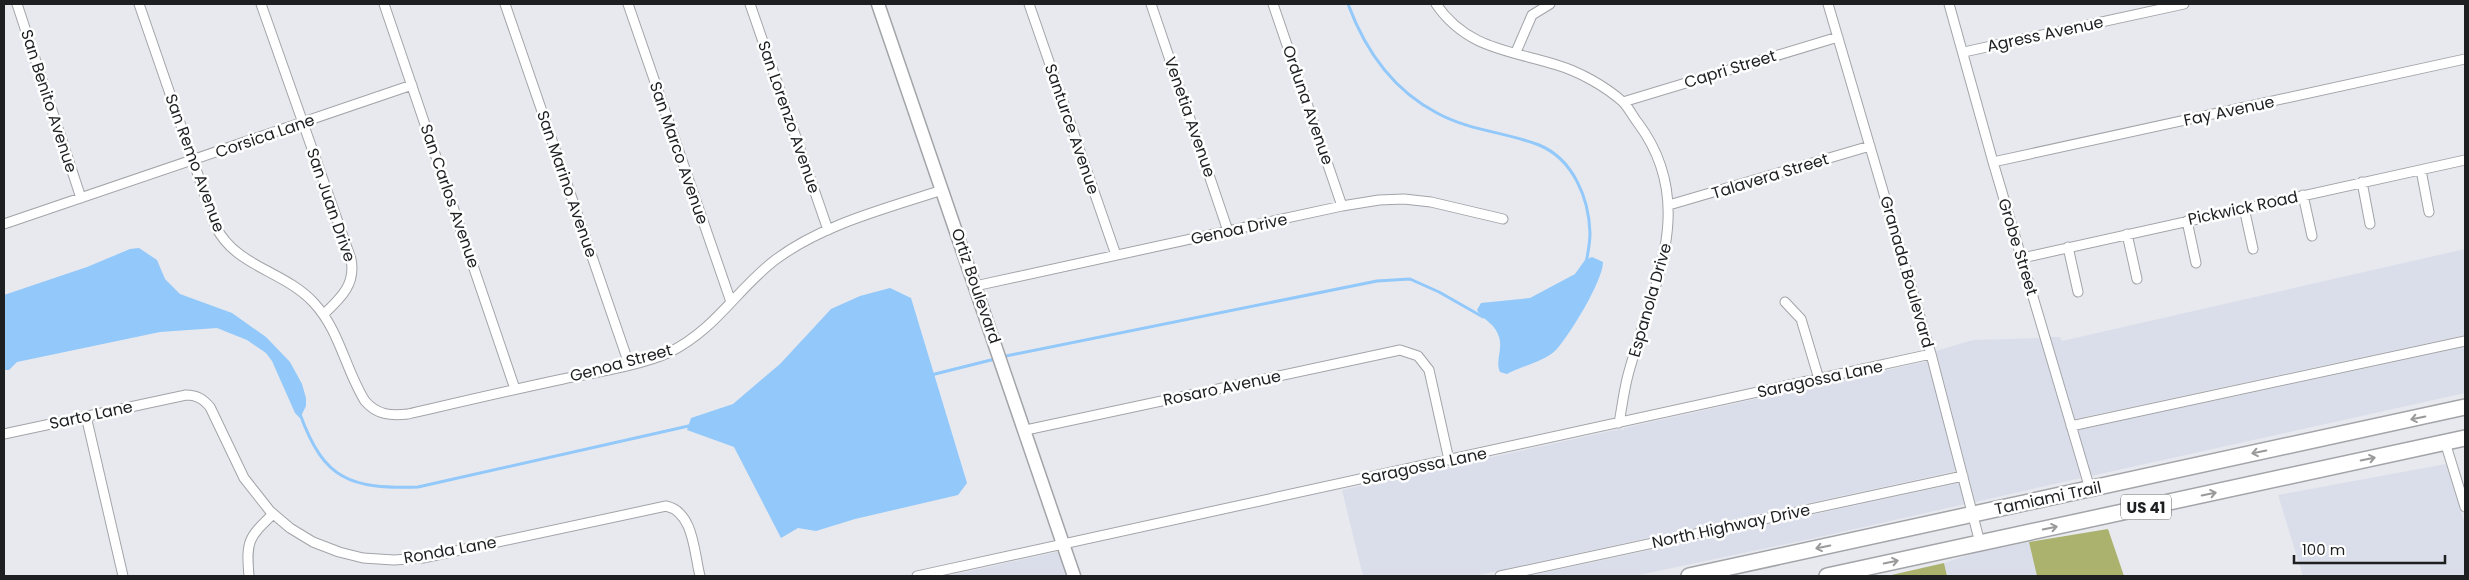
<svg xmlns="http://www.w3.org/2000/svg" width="2469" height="580" viewBox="0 0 2469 580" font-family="Poppins,sans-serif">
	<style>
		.built { fill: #dadeea }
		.forest { fill: #abb26e }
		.water { fill: #92c8fa }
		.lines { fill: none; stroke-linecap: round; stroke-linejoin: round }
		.stream { stroke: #92c8fa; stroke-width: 3 }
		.street-casing { stroke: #a2a4a8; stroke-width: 11 }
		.secondary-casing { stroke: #a2a4a8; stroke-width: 15 }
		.primary-casing { stroke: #a2a4a8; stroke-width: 18 }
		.street { stroke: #fff; stroke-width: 9 }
		.secondary { stroke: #fff; stroke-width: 12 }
		.primary { stroke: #fff; stroke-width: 15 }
		.oneway { stroke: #9a9a9b }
		.labels { text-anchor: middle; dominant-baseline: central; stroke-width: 5; stroke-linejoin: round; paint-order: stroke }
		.shield { fill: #fff; stroke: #626264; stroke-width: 1 }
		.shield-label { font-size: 15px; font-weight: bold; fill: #1e1f21 }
		.street-label { font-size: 16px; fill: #1e1f21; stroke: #fff }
	</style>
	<rect width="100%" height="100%" fill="#e7e9ee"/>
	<path class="built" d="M 2465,249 L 2465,335 L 2075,419 L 2050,337 L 2060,337 L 2062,341 Z
		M 2040,338 L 2081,478 L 1975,502 L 1936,351 L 1973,340 Z
		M 2465,347 L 2465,393 L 2091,476 L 2078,430 Z
		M 1928,361 L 1956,471 L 1474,576 L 1363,576 L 1342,490 L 1620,429 L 1623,430 L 1624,428 Z
		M 2446,464 L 2465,524 L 2465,576 L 2303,576 L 2278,495 Z
		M 1959,483 L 1965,504 L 1815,538 L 1634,576 L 1529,576 Z
		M 2029,542 L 2037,576 L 1947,576 L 1944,563 L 1978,552 Z
		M 1061,551 L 1069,576 L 947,576 Z"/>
	<path class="forest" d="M 2108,529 L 2124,576 L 2037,576 L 2029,542 Z
		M 1944,563 L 1947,576 L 1887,576 Z"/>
	<path class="water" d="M 139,248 L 157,260 L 165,279 L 180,294 L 232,313 L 266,337 L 290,362 L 302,384 L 306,398 L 306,406 L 300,418 L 295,413 L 272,361 L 266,353 L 247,340 L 217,328 L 160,332 L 17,362 L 9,370 L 4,370 L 4,295 L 87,267 L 130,249 Z
		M 1592,257 L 1603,262 C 1603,281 1569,336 1556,350 C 1544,362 1521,366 1507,374 L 1500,372 C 1495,361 1503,350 1499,337 C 1495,323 1484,321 1477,310 L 1481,303 L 1530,298 L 1575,274 L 1585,260 Z
		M 890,288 L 911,298 L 967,483 L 958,495 L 855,519 L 816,531 L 798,528 L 781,538 L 734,447 L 687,430 L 691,418 L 733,404 L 780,364 L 831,309 L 860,296 Z"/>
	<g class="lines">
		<path class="stream" d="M 1348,4 C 1365,50 1393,90 1437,113 C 1470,131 1506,132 1539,145 C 1573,159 1589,198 1590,233 C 1590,243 1588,253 1586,263
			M 1001,357 L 1377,281 L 1410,279 L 1439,292 L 1483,317
			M 931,375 L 995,359
			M 300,414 C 324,480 350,489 418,487 L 693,425"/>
		<g class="street-casing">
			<path id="street" d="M 17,4 L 81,198
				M 139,4 L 216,227 C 236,267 285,271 314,303 C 340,331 345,369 365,401 C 377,415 391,416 408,414 C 460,402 511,390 563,379 C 593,373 643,365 670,352 C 716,329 736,290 775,260 C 823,224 885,209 942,190
				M 261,4 L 351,259 C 356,284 341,298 324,314
				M 384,4 L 515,389
				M 505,4 L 629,364
				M 628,4 L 731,302
				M 750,4 L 828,230
				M 1029,4 L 1116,255
				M 1151,4 L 1228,231
				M 1273,4 L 1342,206
				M 1436,4 C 1467,49 1509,50 1557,65 C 1580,72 1605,86 1623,102 C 1629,108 1633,117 1638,123 C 1700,206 1651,289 1628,375 C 1624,390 1622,407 1619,423
				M 1828,4 L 1931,354 L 1980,543
				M 1949,4 L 1993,162 L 2090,489
				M 1516,52 L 1532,15 L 1550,4
				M 1964,52 L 2184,4
				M 1623,102 L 1838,37
				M 1993,162 L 2465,59
				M 2421,170 L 2429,212
				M 2362,182 L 2370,224
				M 2303,195 L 2312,236
				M 1669,205 L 1870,146
				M 2244,208 L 2253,249
				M 2187,221 L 2196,263
				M 4,224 L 412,85
				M 2127,234 L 2137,279
				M 2068,247 L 2078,292
				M 2022,258 L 2465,160
				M 975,286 L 1342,206 L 1379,200 L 1404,199 L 1431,202 L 1503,219
				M 1785,302 L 1801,319 L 1819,379
				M 86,416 L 123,576
				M 2071,426 L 2465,341
				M 1026,430 L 1400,350 L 1418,356 L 1429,370 L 1449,460
				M 4,434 L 186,395 C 197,395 203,399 210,407 L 244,478 L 270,511 L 290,528 L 313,542 L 339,552 L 363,558 L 394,560 L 423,558 L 666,506 C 694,512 694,553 700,576
				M 2445,442 L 2465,507
				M 249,576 C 246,541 248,538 273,514
				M 917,576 L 1931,354
				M 1500,576 L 1963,476"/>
		</g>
		<g class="secondary-casing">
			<path id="secondary" d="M 878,4 L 1074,576"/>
		</g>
		<g class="primary-casing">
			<path id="primary" d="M 1689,576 L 2465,407
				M 1827,576 L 2465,438"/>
		</g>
		<use href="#street" class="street"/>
		<use href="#secondary" class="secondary"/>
		<use href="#primary" class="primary"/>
	</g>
	<defs><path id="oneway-shaft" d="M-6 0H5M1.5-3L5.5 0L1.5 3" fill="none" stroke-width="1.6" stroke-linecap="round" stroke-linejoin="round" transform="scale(1.25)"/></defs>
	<g class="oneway">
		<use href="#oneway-shaft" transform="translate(2418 418) rotate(168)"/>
		<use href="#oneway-shaft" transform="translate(2259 452) rotate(168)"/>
		<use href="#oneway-shaft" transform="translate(2368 459) rotate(-12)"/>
		<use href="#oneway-shaft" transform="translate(2209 494) rotate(-12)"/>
		<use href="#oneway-shaft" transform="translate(2050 528) rotate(-12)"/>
		<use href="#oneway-shaft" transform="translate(1823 547) rotate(168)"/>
		<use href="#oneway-shaft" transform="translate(1891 562) rotate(-12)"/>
	</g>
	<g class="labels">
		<rect class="shield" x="2121" y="494.5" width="50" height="25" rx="4"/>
		<g class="shield-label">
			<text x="2146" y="507">US 41</text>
		</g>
		<g class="street-label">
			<text transform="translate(2045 34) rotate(-12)">Agress Avenue</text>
			<text transform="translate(1730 69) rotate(-17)">Capri Street</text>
			<text transform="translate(49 101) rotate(72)">San Benito Avenue</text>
			<text transform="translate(1308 105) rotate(71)">Orduna Avenue</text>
			<text transform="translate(2229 111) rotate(-12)">Fay Avenue</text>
			<text transform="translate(789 117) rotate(71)">San Lorenzo Avenue</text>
			<text transform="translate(1190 117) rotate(71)">Venetia Avenue</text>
			<text transform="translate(1072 129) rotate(71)">Santurce Avenue</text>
			<text transform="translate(265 136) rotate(-19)">Corsica Lane</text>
			<text transform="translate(679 153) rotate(71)">San Marco Avenue</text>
			<text transform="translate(195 163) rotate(70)">San Remo Avenue</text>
			<text transform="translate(1770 176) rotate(-17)">Talavera Street</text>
			<text transform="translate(567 184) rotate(71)">San Marino Avenue</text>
			<text transform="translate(450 196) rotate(71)">San Carlos Avenue</text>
			<text transform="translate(331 205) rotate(71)">San Juan Drive</text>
			<text transform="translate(2243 208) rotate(-12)">Pickwick Road</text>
			<text transform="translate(1239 229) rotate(-12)">Genoa Drive</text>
			<text transform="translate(2018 247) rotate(73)">Grobe Street</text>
			<text transform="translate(1907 272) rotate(74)">Granada Boulevard</text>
			<text transform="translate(976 286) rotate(71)">Ortiz Boulevard</text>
			<text transform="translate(1650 300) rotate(-74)">Espanola Drive</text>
			<text transform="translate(621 363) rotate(-15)">Genoa Street</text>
			<text transform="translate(1820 379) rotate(-12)">Saragossa Lane</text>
			<text transform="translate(1222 388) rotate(-12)">Rosaro Avenue</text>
			<text transform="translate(91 415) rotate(-12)">Sarto Lane</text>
			<text transform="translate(1424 466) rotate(-12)">Saragossa Lane</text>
			<text transform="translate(2048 498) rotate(-12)">Tamiami Trail</text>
			<text transform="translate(1731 526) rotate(-12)">North Highway Drive</text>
			<text transform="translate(450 550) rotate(-10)">Ronda Lane</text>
		</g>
	</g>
	<rect width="2469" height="580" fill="none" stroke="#1e1f21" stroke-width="10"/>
	<path d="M2294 555v8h151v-8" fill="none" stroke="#1e1f21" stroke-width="2.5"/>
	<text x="2302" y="555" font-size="15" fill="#1e1f21" stroke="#ffffff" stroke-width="4" paint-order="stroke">100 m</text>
</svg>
